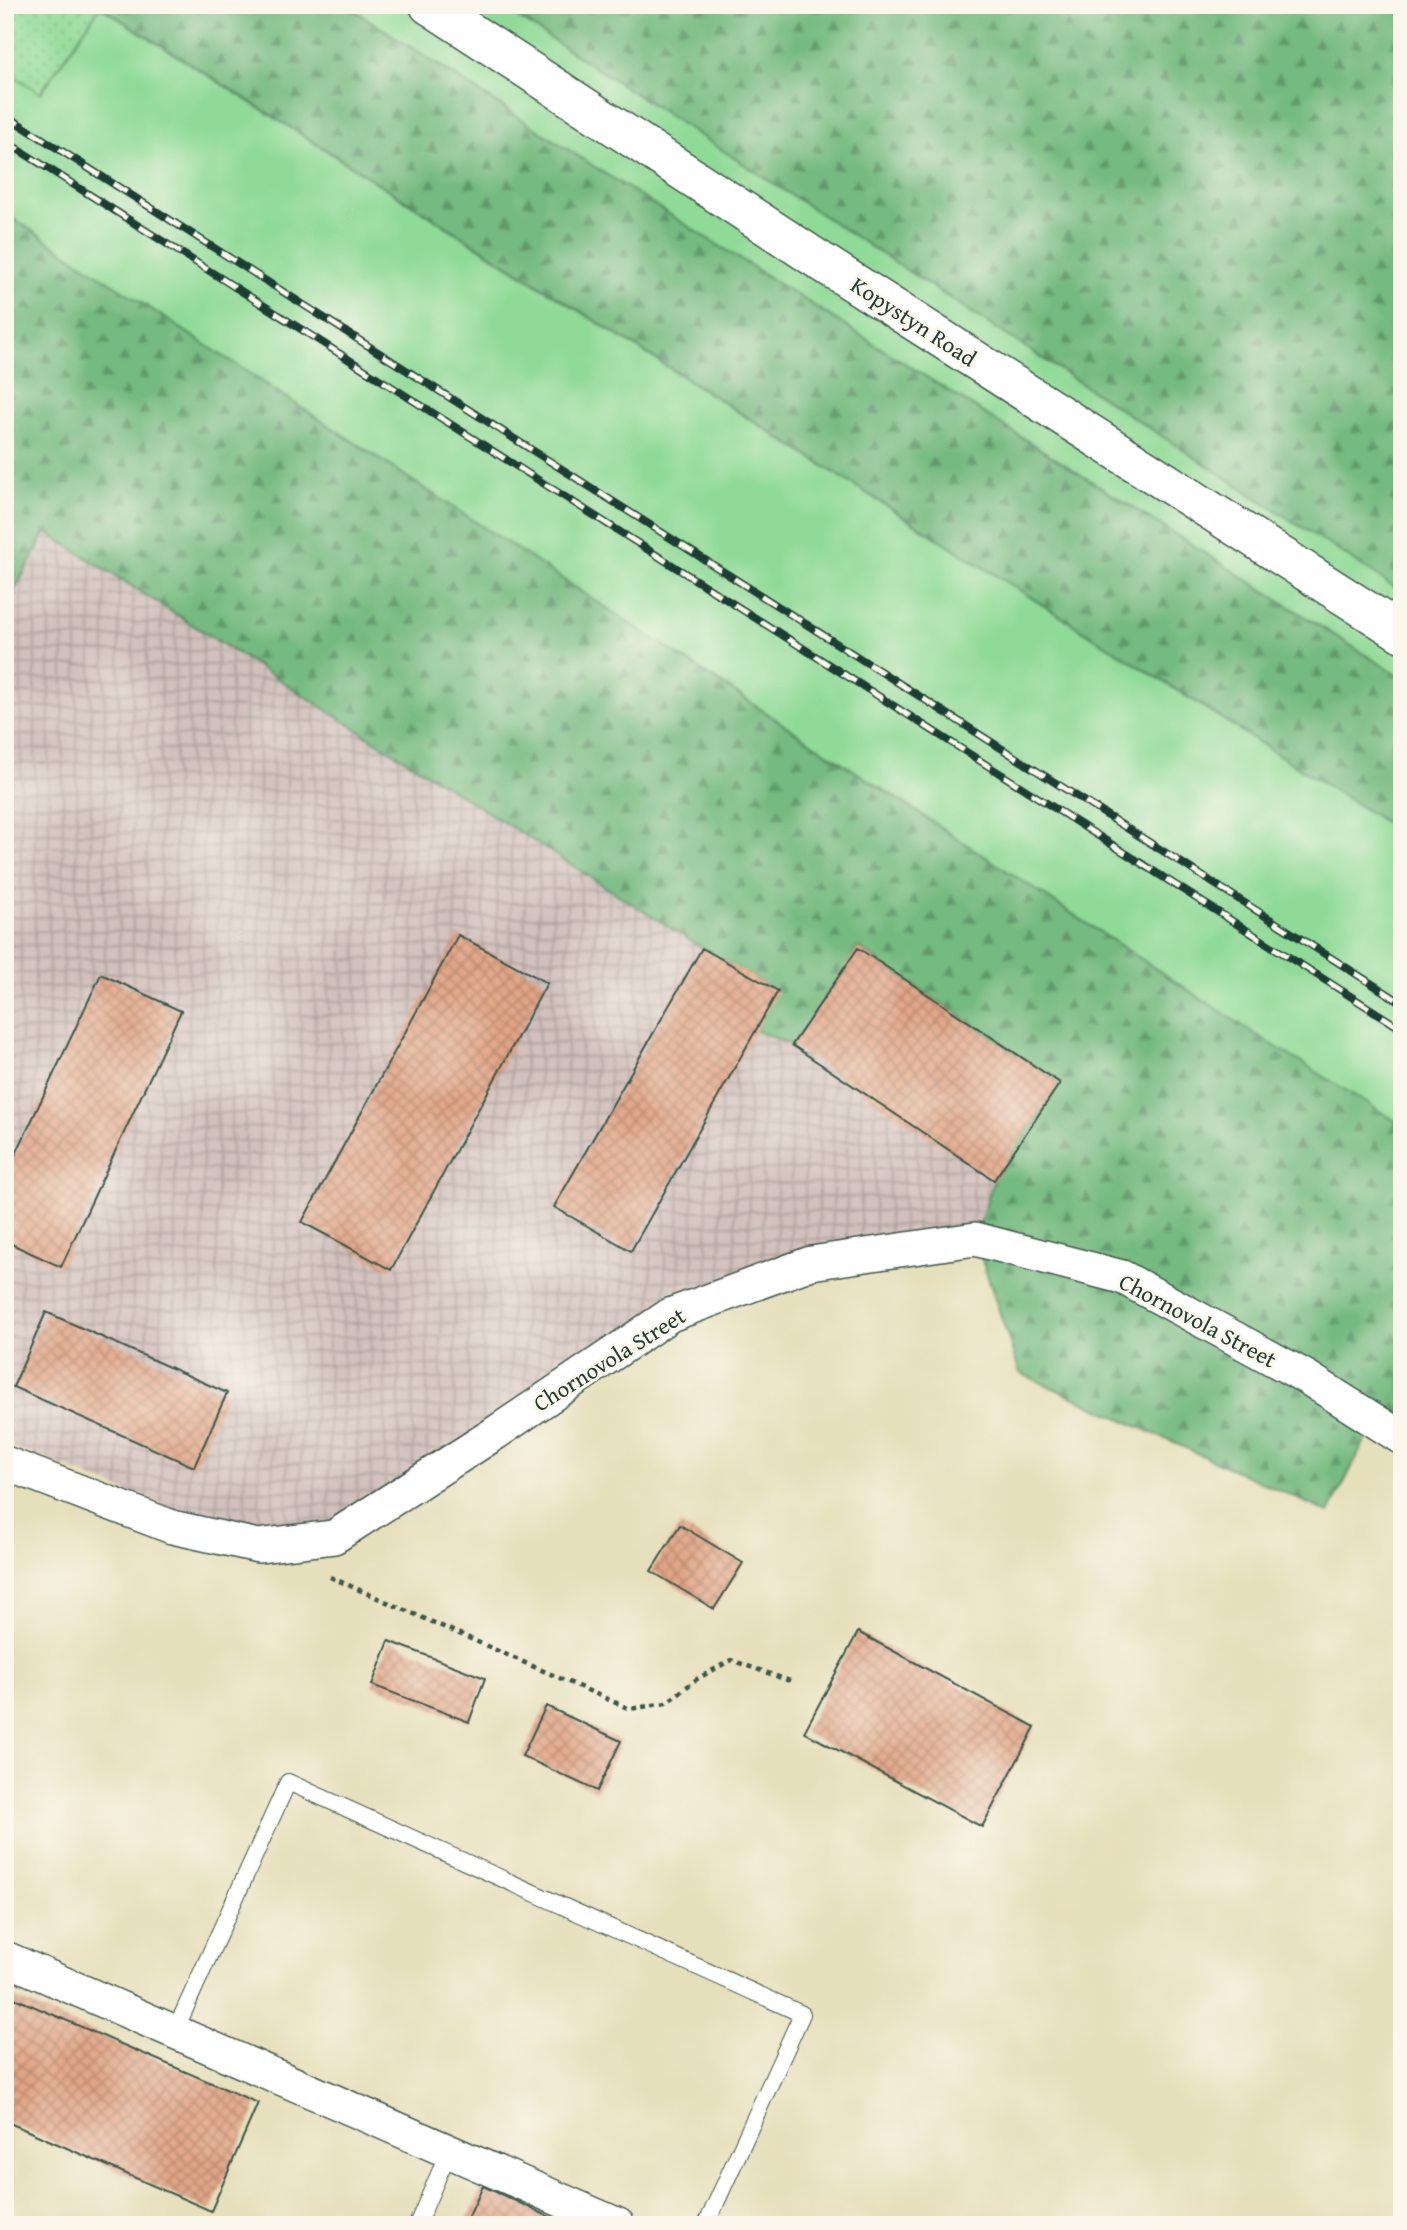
<svg xmlns="http://www.w3.org/2000/svg" width="1407" height="2230" viewBox="0 0 1407 2230" font-family="'Gentium Book Plus',serif">
	<style>
		.industrial { fill: url(#industrial-grid) }
		.grass { fill: #90da97; stroke: #588c66; stroke-width: 2 }
		.forest { fill: url(#forest-firs); stroke: #4a7c5a; stroke-width: 2 }
		.park { fill: url(#park-dots); stroke: #588c66; stroke-width: 2 }
		.building { fill: url(#building-cross-hatch) }
		.lines { fill: none; stroke-linecap: round; stroke-linejoin: round }
		.service-casing { stroke: #3d5548; stroke-width: 18 }
		.minor-casing { stroke: #3d5548; stroke-width: 36 }
		.tertiary-casing { stroke: #3d5548; stroke-width: 41 }
		.path { stroke: #3d5548; stroke-width: 4.5; stroke-dasharray: 5 5; stroke-linecap: butt }
		.service { stroke: #fff; stroke-width: 16 }
		.minor { stroke: #fff; stroke-width: 33 }
		.tertiary { stroke: #fff; stroke-width: 38 }
		.rail-casing { stroke: #1f3d34; stroke-width: 8 }
		.rail { stroke: #fbf7ec; stroke-width: 5; stroke-dasharray: 16; stroke-linecap: butt }
		.labels { text-anchor: middle; dominant-baseline: central; stroke-width: 6; stroke-linejoin: round; paint-order: stroke }
		.street-label { font-size: 23px; fill: #1f3d34; stroke: #fbf7ec }
	</style>
	<defs>
		<pattern id="industrial-grid" width="8" height="8" patternUnits="userSpaceOnUse" patternTransform="scale(1.75)"><rect width="8" height="8" fill="#d1c0bc"/><path d="M0 4h8M4 0v8" fill="none" stroke="#a99d9a"/></pattern>
		<pattern id="forest-firs" width="22" height="20" patternUnits="userSpaceOnUse" patternTransform="scale(1.75)"><rect width="22" height="20" fill="#74ba80"/><path d="M5 1l3.5 6h-7zM16 11l3.5 6h-7z" fill="#5f986a"/></pattern>
		<pattern id="park-dots" width="8" height="8" patternUnits="userSpaceOnUse" patternTransform="scale(1.75)"><rect width="8" height="8" fill="#90da97"/><path d="M2 2h.1M6 6h.1" fill="none" stroke="#7cbc83" stroke-width="1.8" stroke-linecap="round"/></pattern>
		<pattern id="building-cross-hatch" width="8" height="8" patternUnits="userSpaceOnUse" patternTransform="scale(1.75)"><rect width="8" height="8" fill="#e2a687"/><path d="M0 0l8 8M0 8l8-8" fill="none" stroke="#b7886f"/></pattern>
	</defs>
	<rect width="100%" height="100%" fill="#fbf7ec"/>
	<filter id="ink" filterUnits="userSpaceOnUse"><feTurbulence type="fractalNoise" baseFrequency=".0143" numOctaves="2"/><feDisplacementMap in="SourceGraphic" scale="14" xChannelSelector="R" yChannelSelector="G"/><feConvolveMatrix kernelMatrix="1 2 1 2 8 2 1 2 1" color-interpolation-filters="sRGB"/></filter>
	<filter id="wash" filterUnits="userSpaceOnUse"><feTurbulence type="fractalNoise" baseFrequency=".00686" numOctaves="4" result="noise"/><feDisplacementMap in="SourceGraphic" scale="28" xChannelSelector="R" yChannelSelector="G"/><feGaussianBlur stdDeviation="1.57" result="paint"/><feColorMatrix in="noise" values="0 0 0 0 0 0 0 0 0 0 0 0 0 0 0 0 0 1.4 0 .05"/><feComposite in="paint" operator="in"/></filter>
	<g filter="url(#wash)">
		<rect width="100%" height="100%" fill="#e6dfbb"/>
		<path class="industrial" d="M 5,213 L 1255,1034 L 975,1239 L 670,1315 L 334,1537 L 259,1529 L 177,1511 L 5,1444 Z"/>
		<path class="grass" d="M 346,5 L 499,5 L 1402,592 L 1402,678 L 604,173 Z
			M 100,7 L 1402,833 L 1402,1125 L 1255,1034 L 5,213 L 5,70 L 41,93 Z"/>
		<path class="forest" d="M 98,5 L 346,5 L 604,173 L 1402,678 L 1402,833 Z
			M 499,5 L 1402,5 L 1402,592 Z
			M 5,213 L 1255,1034 L 1402,1125 L 1402,1438 L 1375,1421 L 1329,1513 L 1020,1373 L 975,1239 L 994,1180 L 1060,1083 L 859,948 L 792,1045 L 755,1030 L 777,991 L 702,948 L 46,532 L 5,608 Z"/>
		<path class="park" d="M 5,5 L 98,5 L 100,7 L 40,93 L 5,70 Z"/>
		<g id="blocks">
			<path class="building" d="M 458,935 L 547,983 L 391,1270 L 302,1222 Z
				M 702,948 L 778,991 L 631,1251 L 554,1207 Z
				M 858,948 L 1060,1083 L 994,1180 L 792,1045 Z
				M 101,974 L 181,1011 L 61,1267 L 5,1241 L 5,1177 Z
				M 46,1312 L 227,1393 L 194,1467 L 13,1387 Z
				M 680,1525 L 743,1563 L 714,1609 L 651,1571 Z
				M 858,1632 L 1035,1727 L 982,1827 L 804,1732 Z
				M 389,1641 L 485,1678 L 469,1722 L 372,1685 Z
				M 546,1706 L 621,1741 L 597,1791 L 522,1756 Z
				M 5,1994 L 258,2103 L 211,2211 L 5,2121 Z
				M 483,2186 L 567,2225 L 465,2225 Z"/>
		</g>
	</g>
	<g filter="url(#ink)">
		<use href="#blocks" fill-opacity="0" stroke="#3d5548" stroke-width="2"/>
		<g class="lines">
			<g class="service-casing">
				<path id="service" d="M 175,2031 L 288,1782 L 802,2014 L 706,2225
					M 417,2225 L 449,2151"/>
			</g>
			<g class="minor-casing">
				<path id="minor" d="M 5,1463 L 172,1527 L 258,1546 L 334,1537 L 494,1434 L 670,1315 L 811,1263 L 975,1239 L 1122,1277 L 1306,1377 L 1402,1438
					M 5,1958 L 618,2225"/>
			</g>
			<g class="tertiary-casing">
				<path id="tertiary" d="M 429,5 L 814,257 L 1402,633"/>
			</g>
			<path class="path" d="M 330,1577 L 630,1709 L 666,1703 L 697,1679 L 731,1660 L 793,1682"/>
			<use href="#service" class="service"/>
			<use href="#minor" class="minor"/>
			<use href="#tertiary" class="tertiary"/>
			<g class="rail-casing">
				<path id="rail" d="M 5,115 L 1402,1003
					M 5,141 L 1402,1029"/>
			</g>
			<use href="#rail" class="rail"/>
		</g>
	</g>
	<g class="labels">
		<g class="street-label">
			<text transform="translate(914 321) rotate(33)">Kopystyn Road</text>
			<text transform="translate(1198 1320) rotate(28)">Chornovola Street</text>
			<text transform="translate(609 1359) rotate(-32)">Chornovola Street</text>
		</g>
	</g>
	<rect width="1407" height="2230" fill="none" stroke="#fbf7ec" stroke-width="28"/>
</svg>
